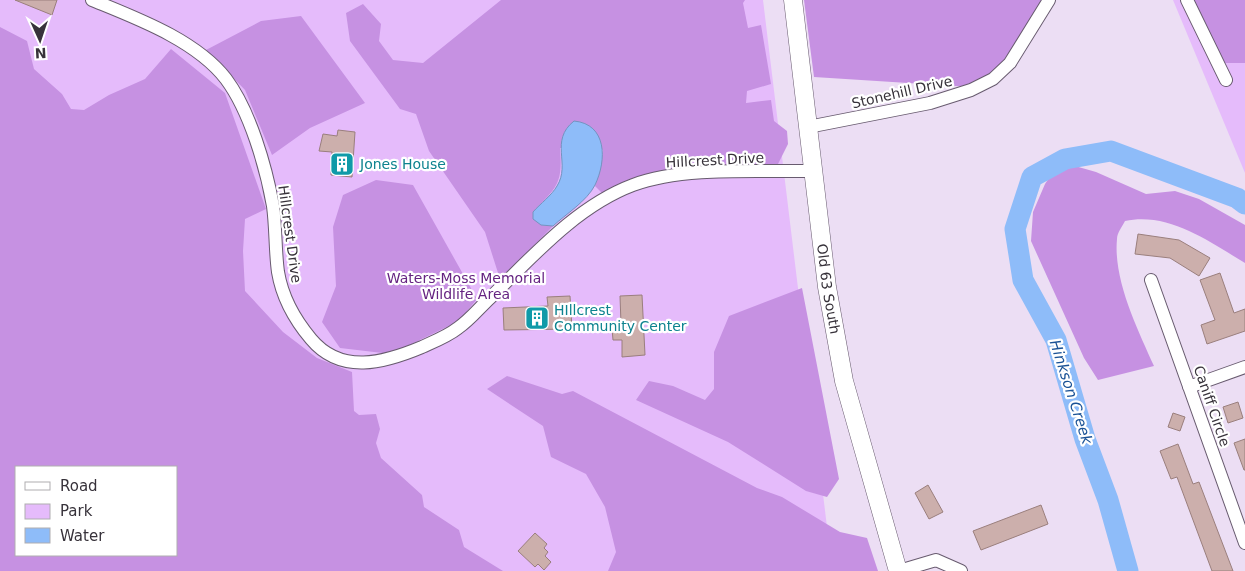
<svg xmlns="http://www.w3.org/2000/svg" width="1245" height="571" viewBox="0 0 1245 571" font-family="'DejaVu Sans',sans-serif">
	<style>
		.green { fill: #e5bbfb; fill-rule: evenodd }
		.forest { fill: #c691e2; fill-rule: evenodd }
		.water { fill: #8ebcf9; stroke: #7493c0 }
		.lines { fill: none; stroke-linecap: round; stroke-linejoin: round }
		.river { stroke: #8ebcf9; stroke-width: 21 }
		.building { fill: #ccafac; stroke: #9a7f7d }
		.street-casing { stroke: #685b6f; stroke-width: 14 }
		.secondary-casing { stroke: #685b6f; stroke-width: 19 }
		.street { stroke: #fff; stroke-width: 12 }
		.secondary { stroke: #fff; stroke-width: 18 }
		.labels { text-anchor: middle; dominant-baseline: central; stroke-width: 4.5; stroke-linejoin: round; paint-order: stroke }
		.street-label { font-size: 14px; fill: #37323a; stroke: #fff }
		.culture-label { font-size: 14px; fill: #0d838f; stroke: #fff; text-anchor: start }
		.park-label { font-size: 14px; fill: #652381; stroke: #fff }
		.water-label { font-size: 15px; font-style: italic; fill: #1a5296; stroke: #fff }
	</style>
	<rect width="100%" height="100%" fill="#ecdef4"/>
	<path class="green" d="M 0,0 L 763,0 L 827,527 L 694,571 L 0,571 ZM 16,467 L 176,467 L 176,555 L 16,555 Z
		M 1173,0 L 1245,0 L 1245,173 Z"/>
	<path class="forest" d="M 501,0 L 745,0 L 743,3 L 748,28 L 761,25 L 771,84 L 747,91 L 746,103 L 771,100 L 774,121 L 787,131 L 788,144 L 778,164 L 690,168 L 603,194 L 595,186 L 603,150 L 560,148 C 563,184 557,187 533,212 L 541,225 L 553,226 L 505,275 L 499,276 L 485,232 L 429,151 L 416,114 L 400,109 L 350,41 L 346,13 L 363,4 L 381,24 L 379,41 L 393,60 L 423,63 Z
		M 804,0 L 1044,0 L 996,75 L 971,87 L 814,77 Z
		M 1191,0 L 1245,0 L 1245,63 L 1222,63 Z
		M 301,16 L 365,103 L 310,128 L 272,155 L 245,90 L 206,50 L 261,21 Z
		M 0,27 L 27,41 L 34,69 L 62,94 L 71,109 L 84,110 L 109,95 L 145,79 L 171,49 L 225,93 L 266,209 L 245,219 L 243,251 L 245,291 L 283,332 L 317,358 L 352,372 L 354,411 L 359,415 L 376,414 L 380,429 L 376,443 L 381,458 L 422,495 L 424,507 L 459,530 L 464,547 L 503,571 L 0,571 ZM 16,467 L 176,467 L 176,555 L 16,555 Z
		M 1075,166 L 1096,172 L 1146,194 L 1175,191 L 1199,199 L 1245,225 L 1245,263 C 1208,241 1169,212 1125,221 C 1122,227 1117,233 1117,239 C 1113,280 1138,330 1154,366 L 1098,380 L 1084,358 L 1031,241 L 1033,212 L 1045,184 L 1051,175 Z
		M 376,180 L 413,185 L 477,299 L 459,321 L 391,354 L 340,348 L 322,322 L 336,286 L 333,227 L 343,195 Z
		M 802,288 L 839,479 L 827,497 L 806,491 L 728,442 L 636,400 L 649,381 L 673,386 L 705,400 L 714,389 L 714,352 L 729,316 Z
		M 507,376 L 562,394 L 573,391 L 757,488 L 782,497 L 840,532 L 867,538 L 878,571 L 608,571 L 616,552 L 605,507 L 586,474 L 551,457 L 543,426 L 487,389 Z"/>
	<path class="water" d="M 574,121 C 607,124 607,160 595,185 C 587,201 566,214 553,226 L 541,225 L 533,219 L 533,212 C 540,204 552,195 557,186 C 571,164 549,141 574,121 Z"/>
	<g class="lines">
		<path class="river" d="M 1128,571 L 1108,500 L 1085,439 L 1056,340 L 1023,280 L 1015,229 L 1032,177 L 1065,159 L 1111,151 L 1237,198 L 1245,204"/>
	</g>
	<path class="building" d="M 15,0 L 57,0 L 52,15 Z
		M 338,130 L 355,132 L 352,177 L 331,175 L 332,152 L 319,151 L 323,134 L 337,136 Z
		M 1138,234 L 1179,240 L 1210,258 L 1199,276 L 1170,258 L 1135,254 Z
		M 1220,273 L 1234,313 L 1245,309 L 1245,331 L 1207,344 L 1201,325 L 1215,320 L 1200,280 Z
		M 642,295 L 645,355 L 622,357 L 622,340 L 613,340 L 612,329 L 617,328 L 616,324 L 621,324 L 620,296 Z
		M 570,296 L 572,329 L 504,330 L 503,308 L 548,306 L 547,297 Z
		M 1238,402 L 1243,418 L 1228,423 L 1223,407 Z
		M 1173,413 L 1185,417 L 1180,431 L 1168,427 Z
		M 1245,439 L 1245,470 L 1244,470 L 1234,443 Z
		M 1178,444 L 1193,484 L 1199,482 L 1233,571 L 1212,571 L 1177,477 L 1171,479 L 1160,451 Z
		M 928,485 L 943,512 L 929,519 L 915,493 Z
		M 1041,505 L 1048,524 L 981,550 L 973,531 Z
		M 535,533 L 547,544 L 544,548 L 548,552 L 545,556 L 551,562 L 544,570 L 538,564 L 535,567 L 518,551 Z"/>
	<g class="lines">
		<g class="street-casing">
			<path id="street" d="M 92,0 C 136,18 196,40 226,79 C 250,111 266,167 273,206 C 276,228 275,250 278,272 C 282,296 295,320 311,339 C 341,375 384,363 422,347 C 433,342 448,336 458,328 C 470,320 480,307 491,297 C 533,256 577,206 633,185 C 683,166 760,172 814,171
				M 1187,0 L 1226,80
				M 808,127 L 930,103 L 971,90 L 993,79 L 1010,63 L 1049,0
				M 1151,280 L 1245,543
				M 1189,387 L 1245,367
				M 899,571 L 936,560 L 961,571"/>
		</g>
		<g class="secondary-casing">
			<g id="secondary">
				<path id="s1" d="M 793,0 L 827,287 L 844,381 L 898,571"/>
			</g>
		</g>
		<use href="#street" class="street"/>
		<use href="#secondary" class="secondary"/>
	</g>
	<defs>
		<g id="building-square" transform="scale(1.25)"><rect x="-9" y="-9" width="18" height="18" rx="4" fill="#0f9aa8" stroke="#fff"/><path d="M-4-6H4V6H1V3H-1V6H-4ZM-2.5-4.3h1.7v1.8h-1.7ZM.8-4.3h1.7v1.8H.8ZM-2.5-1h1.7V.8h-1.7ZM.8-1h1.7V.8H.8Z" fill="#fff"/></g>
	</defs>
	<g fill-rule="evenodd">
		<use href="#building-square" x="342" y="164"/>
		<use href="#building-square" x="537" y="318"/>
	</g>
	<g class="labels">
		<g class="street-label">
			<text transform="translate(902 92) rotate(-13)">Stonehill Drive</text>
			<text transform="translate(715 160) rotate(-3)">Hillcrest Drive</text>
			<text transform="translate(290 234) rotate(82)">Hillcrest Drive</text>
			<text stroke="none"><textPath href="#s1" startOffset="291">Old 63 South</textPath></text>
			<text transform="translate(1212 406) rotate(71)">Caniff Circle</text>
		</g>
		<g class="culture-label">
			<text x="360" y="164">Jones House</text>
			<text x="554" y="310">HIllcrest<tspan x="554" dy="16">Community Center</tspan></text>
		</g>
		<g class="park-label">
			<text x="466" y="278">Waters-Moss Memorial<tspan x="466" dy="16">Wildlife Area</tspan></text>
		</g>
		<g class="water-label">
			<text transform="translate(1071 392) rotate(72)">Hinkson Creek</text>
		</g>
	</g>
	<rect x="15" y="466" width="162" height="90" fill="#ffffff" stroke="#afadb0"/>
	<rect x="25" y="482" width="25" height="8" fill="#ffffff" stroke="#afadb0"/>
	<text x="60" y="491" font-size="15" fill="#37323a">Road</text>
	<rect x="25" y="504" width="25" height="15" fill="#e5bbfb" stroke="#afadb0"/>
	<text x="60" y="516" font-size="15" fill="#37323a">Park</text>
	<rect x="25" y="528" width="25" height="15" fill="#8ebcf9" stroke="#afadb0"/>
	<text x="60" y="541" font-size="15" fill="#37323a">Water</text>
	<g transform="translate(40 40) rotate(177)" stroke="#ffffff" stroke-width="4" paint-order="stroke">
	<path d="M0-4L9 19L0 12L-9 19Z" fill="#37323a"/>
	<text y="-8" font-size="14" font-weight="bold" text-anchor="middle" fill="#37323a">N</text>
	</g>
</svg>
